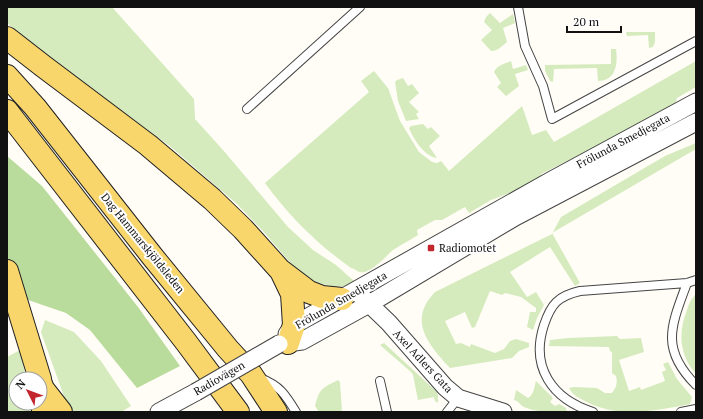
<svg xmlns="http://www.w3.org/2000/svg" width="703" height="419" viewBox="0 0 703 419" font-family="'PT Serif',serif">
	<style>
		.green { fill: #d5ebbd }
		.forest { fill: #b9dc9c }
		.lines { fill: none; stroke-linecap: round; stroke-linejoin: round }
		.lane-casing { stroke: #444; stroke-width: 10 }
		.street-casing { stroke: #444; stroke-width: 19 }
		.primary-casing { stroke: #222; stroke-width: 24 }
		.lane { stroke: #fff; stroke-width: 8 }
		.street { stroke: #fff; stroke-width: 17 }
		.primary { stroke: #f9d66b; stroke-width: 22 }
		.street-bridge-casing { stroke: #444; stroke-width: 19; stroke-linecap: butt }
		.street-bridge { stroke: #fff; stroke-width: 17 }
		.poi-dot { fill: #c4262e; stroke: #fff; stroke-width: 1.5 }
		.labels { text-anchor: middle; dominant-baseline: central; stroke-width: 4; stroke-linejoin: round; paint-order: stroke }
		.street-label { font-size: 11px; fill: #111; stroke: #fff }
		.poi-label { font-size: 11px; fill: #111; stroke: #fff; text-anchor: start }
	</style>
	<rect width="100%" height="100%" fill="#fffdf5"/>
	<path class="green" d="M 7,7 L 112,7 L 194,99 L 195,119 L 223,150 L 288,227 L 313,250 L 336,265 L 354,281 L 344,286 L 335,287 L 315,282 L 300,274 L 262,230 L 237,204 L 171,147 L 48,57 L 7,23 Z
		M 490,13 L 500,23 L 513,14 L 515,23 L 503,28 L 507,42 C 502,46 498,51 491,51 L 481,40 L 492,30 L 484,22 L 486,17 Z
		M 626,32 L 655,32 L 655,42 L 653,47 L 649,48 L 648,35 L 627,36 Z
		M 611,49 L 616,49 C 618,64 616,81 598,81 L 597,68 L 554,69 L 553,82 L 550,81 L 545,71 L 545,65 L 611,64 Z
		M 511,61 L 513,69 L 526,65 L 528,70 L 515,74 L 519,86 L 506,96 L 497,87 L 501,83 L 494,72 C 497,65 504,64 511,61 Z
		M 696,61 L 696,87 L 677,98 L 675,105 L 581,154 L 541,174 L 543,179 L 525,187 L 491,200 L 469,213 L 465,207 L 442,220 L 435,220 L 417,230 L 418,235 C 410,240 401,245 393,250 C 385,257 376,268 365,272 C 359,274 356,269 351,268 C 317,244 289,216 265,183 L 369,92 L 361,81 L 374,71 L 388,88 L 400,121 L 419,152 L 432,162 L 437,163 L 441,161 L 449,171 L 522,106 L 532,135 L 546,130 L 554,142 Z
		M 403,78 L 408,86 L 412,84 L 419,93 L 409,102 L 419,112 L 416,114 L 419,119 L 406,121 L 398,101 L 395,82 L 397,80 Z
		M 423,124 L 428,129 L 431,127 L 440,136 L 429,146 L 437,158 C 424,156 414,140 409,128 L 411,126 Z
		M 696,143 L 696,149 L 552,233 L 580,283 L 575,286 L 550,247 L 510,272 L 527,297 L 536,292 L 544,305 L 537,318 L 533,330 L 527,327 L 530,312 L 536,312 L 536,308 L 521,297 L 505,293 L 502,295 L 490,291 L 475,327 L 472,328 L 465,312 L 445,321 L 456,344 L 461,343 L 470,347 L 471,344 L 495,353 L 504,349 L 510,341 L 516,339 L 529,343 L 529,347 L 519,351 L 512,358 L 450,368 C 429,345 407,321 435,292 L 552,234 L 561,217 L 665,156 Z
		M 696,294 L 696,374 C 679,355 678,332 687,310 C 689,303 691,299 696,294 Z
		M 45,320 L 74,332 L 101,361 L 131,406 L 121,412 L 74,412 L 65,399 L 41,332 Z
		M 617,336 L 620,339 L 641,338 L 644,352 L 619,360 L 629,391 L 640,387 L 641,390 L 665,381 L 662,372 L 666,370 L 663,364 L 668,362 L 677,379 L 692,397 L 690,404 C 656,411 615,419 583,400 C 577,397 572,394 569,388 L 574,387 L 597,388 L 605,393 L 612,393 C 616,388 618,383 616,376 L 612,373 L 612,352 L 610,351 L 609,347 L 549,346 L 550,340 L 568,338 Z
		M 384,343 L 437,392 L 438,396 L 438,403 L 435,401 L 434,397 L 418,400 L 413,375 L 411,372 L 380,345 Z
		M 20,350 L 26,379 L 16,379 L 16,403 L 32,403 L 34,412 L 7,412 L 7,357 Z
		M 338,380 L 340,382 L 342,412 L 319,412 L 315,406 C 319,389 322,388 338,380 Z
		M 536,381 L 553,398 L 550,402 L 555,406 L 559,404 L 566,408 L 567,412 C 552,412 538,413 524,407 C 520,405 519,401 514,400 L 516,390 L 528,398 C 534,394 534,388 536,381 Z"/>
	<path class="forest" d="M 7,156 L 42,186 L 138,307 L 180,366 L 137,388 L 90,330 L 66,313 L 31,301 L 7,291 Z"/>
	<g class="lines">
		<g class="lane-casing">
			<path id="lane" d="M 518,7 L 525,46 L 543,86 L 552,119 L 696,41
				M 247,109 L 360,7
				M 687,283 C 671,326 660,349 696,385
				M 260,378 C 280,386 285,394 296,412
				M 380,381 L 387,412
				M 447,412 L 458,398
				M 593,412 C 552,399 530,367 544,325 C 551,304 558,296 580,291 L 687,283 L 696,280
				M 681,412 L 696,409"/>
		</g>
		<g class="street-casing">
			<path id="street" d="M 361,296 L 389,323 L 445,387 L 458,398 L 503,412
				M 287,334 L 294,325 L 552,180 L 696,102
				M 279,344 L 302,341 L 369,304 L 515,217 L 696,122
				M 159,412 L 196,392"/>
		</g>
		<g class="primary-casing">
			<path id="primary" d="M 7,38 L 43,66 L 148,145 L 212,199 L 243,229 L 280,270 L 309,292 L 322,297 L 342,299
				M 7,76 L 35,107 L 152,256 L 228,349 L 251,374 L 276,412
				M 7,111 L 186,342 L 238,412
				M 7,271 L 40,379
				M 281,271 L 292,294 L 294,325 L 288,343
				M 40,381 L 43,389 L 43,412
				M 43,389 L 61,412"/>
		</g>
		<use href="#lane" class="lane"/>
		<use href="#street" class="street"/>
		<use href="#primary" class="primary"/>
		<g class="street-bridge-casing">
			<path id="street-bridge" d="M 196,392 L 279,344"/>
		</g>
		<use href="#street-bridge" class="street-bridge"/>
	</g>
	<rect class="poi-dot" x="427" y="244" width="8" height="8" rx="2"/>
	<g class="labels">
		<g class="street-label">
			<text transform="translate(623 141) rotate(-28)">Frölunda Smedjegata</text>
			<text transform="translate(143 243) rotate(51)">Dag Hammarskjöldsleden</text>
			<text transform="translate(341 300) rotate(-30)">Frölunda Smedjegata</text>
			<text transform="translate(423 361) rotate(47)">Axel Adlers Gata</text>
			<text transform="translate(219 378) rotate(-30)">Radiovägen</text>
		</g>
		<g class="poi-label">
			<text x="439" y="248">Radiomotet</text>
		</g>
	</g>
	<rect width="703" height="419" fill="none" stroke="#111111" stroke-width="16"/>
	<g transform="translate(28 391) rotate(312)"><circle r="19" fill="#ffffff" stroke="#a0a0a0"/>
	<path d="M0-3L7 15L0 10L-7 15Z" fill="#c4262e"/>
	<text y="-6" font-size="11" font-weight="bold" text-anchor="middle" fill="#111111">N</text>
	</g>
	<path d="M567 26v6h54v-6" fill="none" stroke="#111111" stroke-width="2"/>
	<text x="573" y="26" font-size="12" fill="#111111" stroke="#ffffff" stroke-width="3" paint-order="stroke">20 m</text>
</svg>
